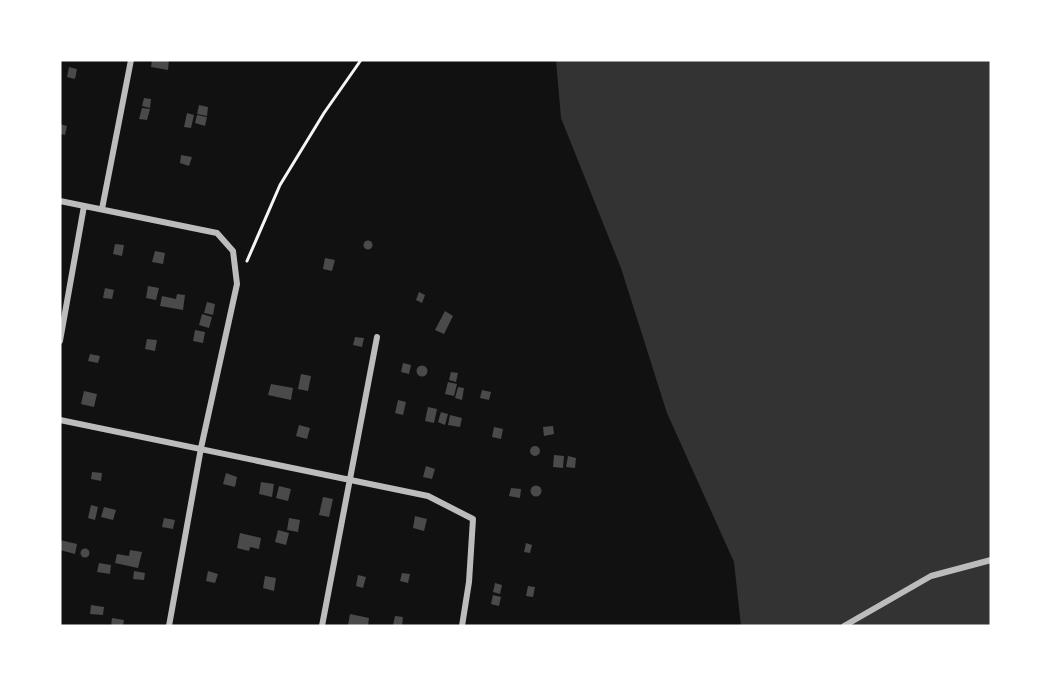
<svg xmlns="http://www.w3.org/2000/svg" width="1051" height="686" viewBox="0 0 1051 686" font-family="'PT Sans',sans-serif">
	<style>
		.water { fill: #333 }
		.building { fill: #4a4a4a }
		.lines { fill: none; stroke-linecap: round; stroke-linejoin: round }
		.path { stroke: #f5f5f5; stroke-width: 3 }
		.minor { stroke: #bcbcbc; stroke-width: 6 }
	</style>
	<rect width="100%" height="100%" fill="#111"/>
	<path class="water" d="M 556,60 L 991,60 L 991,626 L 741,626 L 734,562 L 667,413 L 621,268 L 561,118 Z"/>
	<path class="building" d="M 152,60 L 169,60 L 168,70 L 151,67 Z
		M 69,67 L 77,69 L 75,79 L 67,77 Z
		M 144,98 L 151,99 L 150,108 L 142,106 Z
		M 199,105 L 208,107 L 207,116 L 197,114 Z
		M 142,108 L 150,109 L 147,120 L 139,119 Z
		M 187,113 L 194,115 L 191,128 L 184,127 Z
		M 197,115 L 207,117 L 205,126 L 195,123 Z
		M 60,124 L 67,126 L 65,135 L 60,134 Z
		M 181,155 L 192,157 L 189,166 L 180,163 Z
		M363.5 245a4.5 4.5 0 1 1 9 0a4.5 4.5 0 1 1-9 0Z
		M 115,244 L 124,245 L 122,256 L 113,254 Z
		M 155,251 L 165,253 L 163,264 L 152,262 Z
		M 325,258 L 335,260 L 332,271 L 323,269 Z
		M 148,286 L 159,288 L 156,300 L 146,298 Z
		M 105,288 L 114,290 L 112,299 L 103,298 Z
		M 419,292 L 425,295 L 422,303 L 416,300 Z
		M 177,294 L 185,295 L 183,310 L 160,306 L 162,296 L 176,299 Z
		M 207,302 L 215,304 L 213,315 L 204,313 Z
		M 445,311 L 453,316 L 444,334 L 435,330 Z
		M 202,314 L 212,317 L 209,328 L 199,325 Z
		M 195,330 L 205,332 L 203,343 L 193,341 Z
		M 355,337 L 364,338 L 362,347 L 353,345 Z
		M 147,339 L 157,340 L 155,351 L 145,349 Z
		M 90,354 L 100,356 L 98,363 L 88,361 Z
		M 403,363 L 411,365 L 409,374 L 401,372 Z
		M416.5 371a5.5 5.5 0 1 1 11 0a5.5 5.5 0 1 1-11 0Z
		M 451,372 L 458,373 L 456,382 L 449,380 Z
		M 301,374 L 311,376 L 308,391 L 298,389 Z
		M 448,382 L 457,384 L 454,396 L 445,394 Z
		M 271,384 L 293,388 L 291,400 L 268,395 Z
		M 458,387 L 464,388 L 462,400 L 455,398 Z
		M 482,390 L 491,392 L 489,400 L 480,398 Z
		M 84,391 L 97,394 L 94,407 L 81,404 Z
		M 398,400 L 406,402 L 403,415 L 395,413 Z
		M 428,407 L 437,409 L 434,423 L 425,421 Z
		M 441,412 L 448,414 L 445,425 L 438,422 Z
		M 450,415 L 462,418 L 460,427 L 448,425 Z
		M 299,425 L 310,428 L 307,439 L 296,436 Z
		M 553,426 L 554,434 L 544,436 L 543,427 Z
		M 494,427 L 503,429 L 501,439 L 492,437 Z
		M530 451a5 5 0 1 1 10 0a5 5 0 1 1-10 0Z
		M 554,455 L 564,456 L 563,468 L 553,467 Z
		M 568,456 L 576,458 L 575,468 L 566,467 Z
		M 426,466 L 435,469 L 432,479 L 423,477 Z
		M 92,472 L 102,473 L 101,481 L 91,479 Z
		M 226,473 L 237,477 L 235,487 L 223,484 Z
		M 261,482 L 274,484 L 272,497 L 259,494 Z
		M530.5 491a5.5 5.5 0 1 1 11 0a5.5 5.5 0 1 1-11 0Z
		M 279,486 L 291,489 L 288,501 L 276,498 Z
		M 511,488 L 521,489 L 520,498 L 509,496 Z
		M 323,497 L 333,499 L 329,517 L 319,515 Z
		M 91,505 L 98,507 L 95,520 L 88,518 Z
		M 104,507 L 116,510 L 113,520 L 101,517 Z
		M 415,516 L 427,519 L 424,531 L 413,528 Z
		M 164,518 L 175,520 L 173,529 L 162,527 Z
		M 289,518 L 300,520 L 298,532 L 287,530 Z
		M 278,530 L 289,533 L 286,545 L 275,542 Z
		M 240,533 L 261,538 L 259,549 L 250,547 L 249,551 L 237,548 Z
		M 60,540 L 77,544 L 75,554 L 60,550 Z
		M 526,543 L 532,545 L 530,553 L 524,552 Z
		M80.5 553a4.5 4.5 0 1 1 9 0a4.5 4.5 0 1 1-9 0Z
		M 130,550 L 142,552 L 138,568 L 115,563 L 117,554 L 129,556 Z
		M 99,563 L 111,565 L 110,574 L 97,572 Z
		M 134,571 L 145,573 L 144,580 L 133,579 Z
		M 208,571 L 218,574 L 215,583 L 206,581 Z
		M 402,573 L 410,574 L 408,583 L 400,581 Z
		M 358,575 L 366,577 L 363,588 L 356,586 Z
		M 265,576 L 276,578 L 274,591 L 263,588 Z
		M 495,583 L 502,585 L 500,594 L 493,592 Z
		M 528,586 L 535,587 L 533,597 L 526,596 Z
		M 493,595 L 501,597 L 499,606 L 491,604 Z
		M 91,605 L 104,607 L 103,615 L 90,614 Z
		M 350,614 L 369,618 L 368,626 L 348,625 Z
		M 395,616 L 403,617 L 402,626 L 393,625 Z
		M 112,618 L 124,620 L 123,626 L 111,626 Z"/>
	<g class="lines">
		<path class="path" d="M 247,261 L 280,185 L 324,113 L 361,60"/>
		<path class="minor" d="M 60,201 L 217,233 L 233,251 L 237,284 L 201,448 L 169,626
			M 102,209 L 131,60
			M 60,341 L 84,206
			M 60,420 L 428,496 L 473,519 L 469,582 L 462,626
			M 322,626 L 377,337
			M 844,626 L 931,576 L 991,560"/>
	</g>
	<rect width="1051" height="686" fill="none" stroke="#ffffff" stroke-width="123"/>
</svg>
